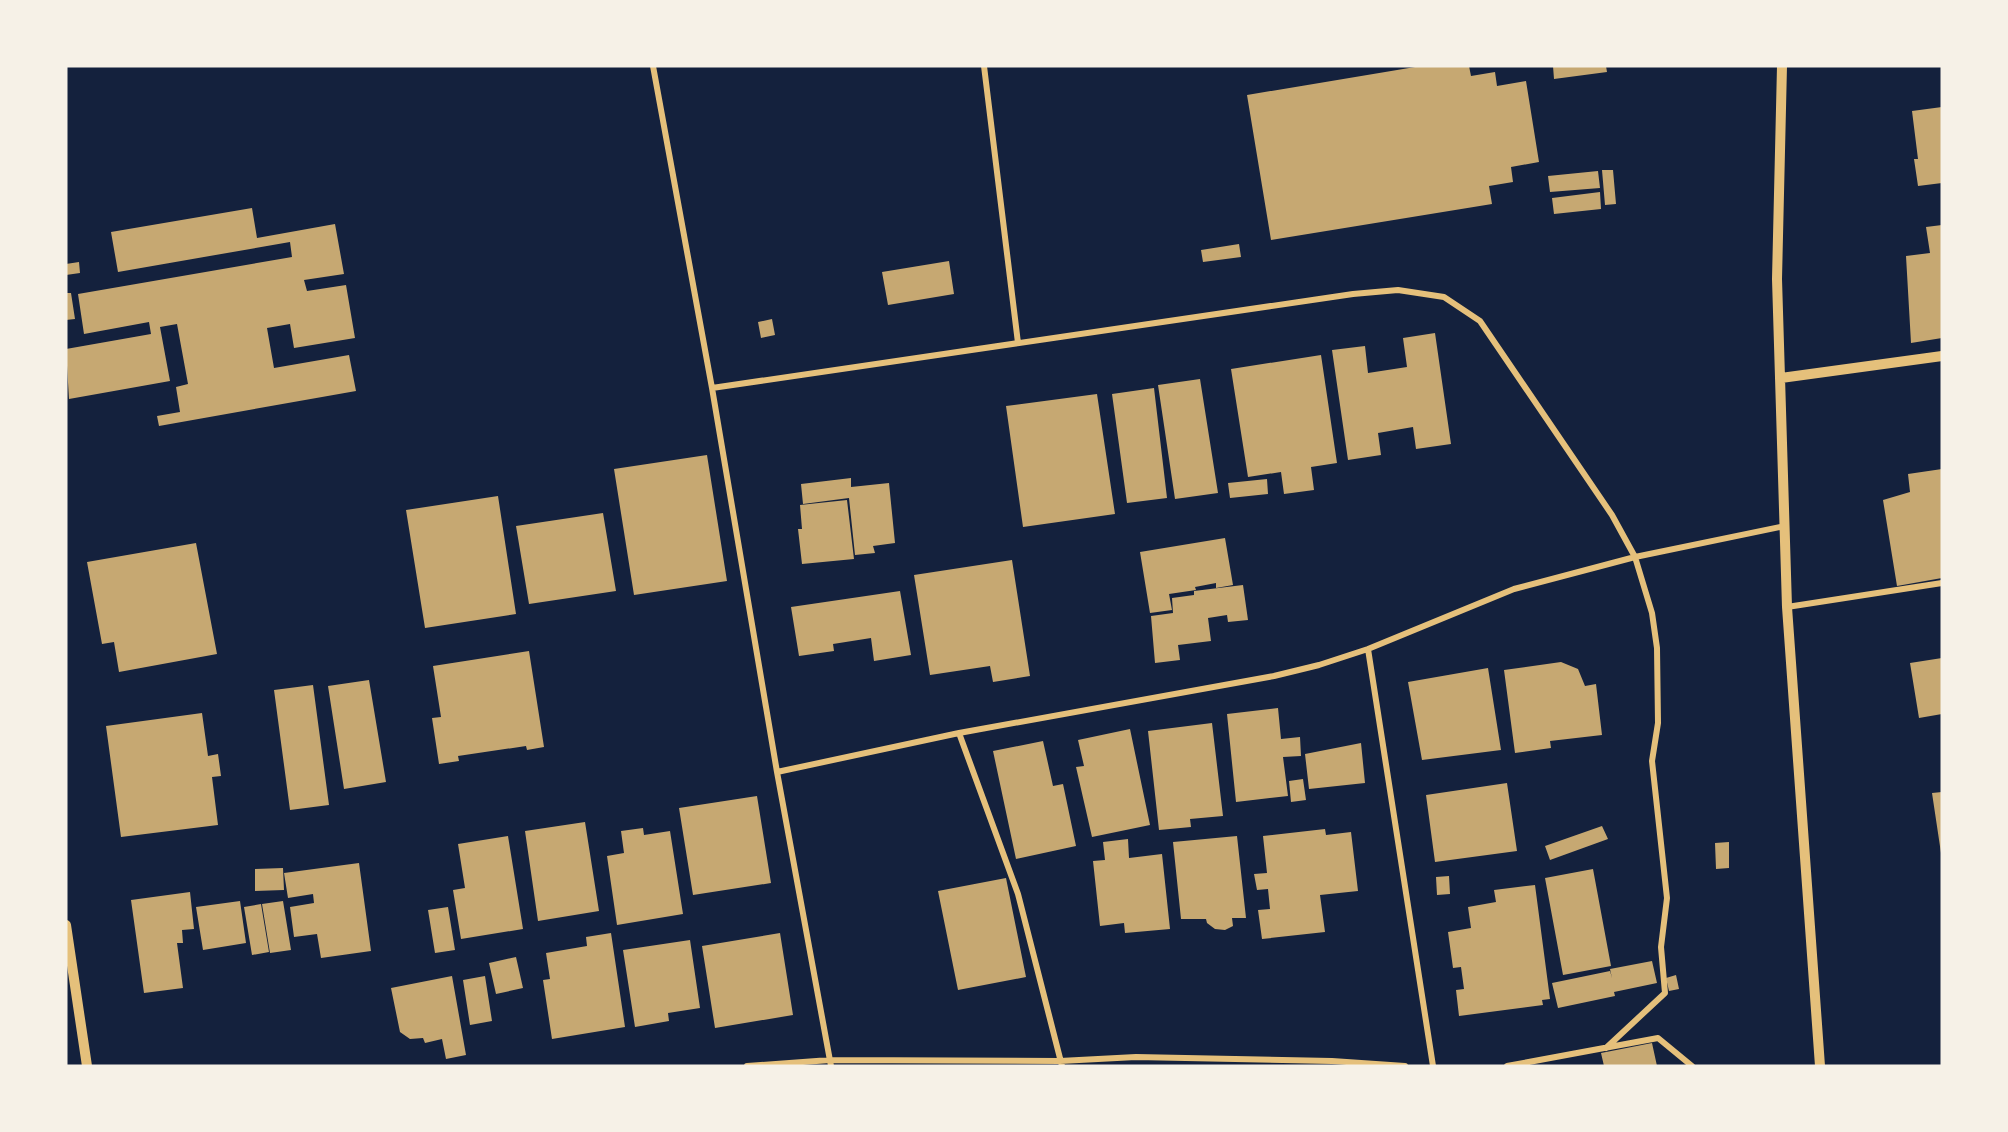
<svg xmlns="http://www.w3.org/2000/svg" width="2008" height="1132" viewBox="0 0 2008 1132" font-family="'Fira Sans',sans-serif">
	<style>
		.building { fill: #c6a872 }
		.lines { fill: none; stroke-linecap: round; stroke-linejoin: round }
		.minor { stroke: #e5c07b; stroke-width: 6 }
		.tertiary { stroke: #e5c07b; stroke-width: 10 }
	</style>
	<rect width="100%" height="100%" fill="#14213d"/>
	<path class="building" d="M 1421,66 L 1469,66 L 1471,76 L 1495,72 L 1497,86 L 1526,81 L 1539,162 L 1511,167 L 1513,182 L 1489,186 L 1492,204 L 1271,240 L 1247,95 Z
		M 1553,66 L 1606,66 L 1607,72 L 1554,79 Z
		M 1942,107 L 1942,183 L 1918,186 L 1914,159 L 1918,159 L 1912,111 Z
		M 1602,170 L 1613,170 L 1616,204 L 1605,205 Z
		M 1598,171 L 1600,188 L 1550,192 L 1548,176 Z
		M 1600,192 L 1601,209 L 1554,214 L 1552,198 Z
		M 252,208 L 257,238 L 335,224 L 344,274 L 304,280 L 307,291 L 346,285 L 355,338 L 294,348 L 290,324 L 267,328 L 274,368 L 349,355 L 356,391 L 159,426 L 157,416 L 180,412 L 176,387 L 188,384 L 177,324 L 160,327 L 170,381 L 69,399 L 66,349 L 151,334 L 149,322 L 84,334 L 78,294 L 292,257 L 290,242 L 118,272 L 111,232 Z
		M 1942,225 L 1942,338 L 1911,343 L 1906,256 L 1930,253 L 1926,227 Z
		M 1239,244 L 1241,257 L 1203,262 L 1201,250 Z
		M 949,261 L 954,294 L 888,305 L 882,272 Z
		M 79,262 L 80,273 L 66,275 L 66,264 Z
		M 66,293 L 71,293 L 75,319 L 66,320 Z
		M 772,319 L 775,335 L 761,338 L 758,322 Z
		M 1435,333 L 1451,444 L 1416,449 L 1413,427 L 1378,433 L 1381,455 L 1348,460 L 1332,350 L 1365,346 L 1368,373 L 1407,367 L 1403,338 Z
		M 1321,355 L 1337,463 L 1311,467 L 1314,490 L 1284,494 L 1281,472 L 1248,477 L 1231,369 Z
		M 1200,379 L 1218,493 L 1175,499 L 1158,385 Z
		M 1154,388 L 1167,498 L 1127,503 L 1112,394 Z
		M 1097,394 L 1115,514 L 1023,527 L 1006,406 Z
		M 707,455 L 727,581 L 634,595 L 614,469 Z
		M 1942,469 L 1942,578 L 1897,586 L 1883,500 L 1910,492 L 1908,474 Z
		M 851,478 L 851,487 L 889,483 L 895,543 L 873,546 L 875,553 L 855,555 L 849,498 L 803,504 L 801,484 Z
		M 1267,479 L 1268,494 L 1230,498 L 1228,483 Z
		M 498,496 L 516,614 L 425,628 L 406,510 Z
		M 847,500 L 854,559 L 802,564 L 798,529 L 802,529 L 800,505 Z
		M 603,513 L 616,591 L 529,604 L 516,526 Z
		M 1225,538 L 1233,585 L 1216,588 L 1216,583 L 1195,587 L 1196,590 L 1169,594 L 1172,610 L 1150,613 L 1140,552 Z
		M 196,543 L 217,654 L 119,672 L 114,642 L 102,644 L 87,562 Z
		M 1012,560 L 1030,676 L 993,682 L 990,666 L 930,675 L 914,575 Z
		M 1243,585 L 1248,620 L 1228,622 L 1227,615 L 1208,618 L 1211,641 L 1178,645 L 1180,660 L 1155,663 L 1151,616 L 1173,613 L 1172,598 L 1194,595 L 1194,591 Z
		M 900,591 L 911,655 L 874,661 L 871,638 L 833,644 L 834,651 L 799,656 L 791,607 Z
		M 529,651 L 544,747 L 527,750 L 526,746 L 458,756 L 459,761 L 439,764 L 432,718 L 441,717 L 433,666 Z
		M 1942,658 L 1942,714 L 1919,718 L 1910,663 Z
		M 1561,662 L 1578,669 L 1585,686 L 1596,684 L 1602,735 L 1550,741 L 1551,748 L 1515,753 L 1504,670 Z
		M 1488,668 L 1501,750 L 1422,760 L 1408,682 Z
		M 369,680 L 386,782 L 344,789 L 328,686 Z
		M 313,685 L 329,805 L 290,810 L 274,690 Z
		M 1278,708 L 1281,739 L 1300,737 L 1301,756 L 1283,757 L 1288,796 L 1236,802 L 1227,714 Z
		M 202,713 L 208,756 L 218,754 L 221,776 L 212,777 L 218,825 L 121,837 L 106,726 Z
		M 1212,723 L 1223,816 L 1190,819 L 1191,827 L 1159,830 L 1148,731 Z
		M 1130,729 L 1150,825 L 1092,837 L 1076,767 L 1084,766 L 1078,740 Z
		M 1043,741 L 1053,786 L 1063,784 L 1076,846 L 1016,859 L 993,751 Z
		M 1361,743 L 1365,783 L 1309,789 L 1305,754 Z
		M 1303,779 L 1306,800 L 1291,802 L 1289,781 Z
		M 1507,783 L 1517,851 L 1435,862 L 1426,795 Z
		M 1942,792 L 1942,853 L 1941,853 L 1932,793 Z
		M 757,796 L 771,883 L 693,895 L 679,808 Z
		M 585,822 L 599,911 L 538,921 L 525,831 Z
		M 1602,826 L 1608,839 L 1550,860 L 1545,846 Z
		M 643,828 L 644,835 L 670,831 L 683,914 L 617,925 L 607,856 L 624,853 L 621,831 Z
		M 1325,829 L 1326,835 L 1351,832 L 1358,891 L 1320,895 L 1325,932 L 1262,939 L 1258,910 L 1270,909 L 1268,889 L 1257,890 L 1254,874 L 1267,873 L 1263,836 Z
		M 508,836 L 523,929 L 461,939 L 453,890 L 465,888 L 458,844 Z
		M 1237,836 L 1246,918 L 1232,918 L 1233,926 L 1225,930 L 1215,929 L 1207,923 L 1206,919 L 1181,919 L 1173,842 Z
		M 1128,839 L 1129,858 L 1162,854 L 1170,929 L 1125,933 L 1124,923 L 1100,926 L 1093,861 L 1105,860 L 1103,842 Z
		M 1729,842 L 1729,868 L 1716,869 L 1715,843 Z
		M 359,863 L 371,951 L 321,958 L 317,934 L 294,937 L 290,907 L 314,903 L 313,894 L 288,898 L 284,873 Z
		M 283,868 L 284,890 L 255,891 L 255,869 Z
		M 1593,869 L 1611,966 L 1563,975 L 1545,878 Z
		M 1449,876 L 1450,894 L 1437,895 L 1436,877 Z
		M 1006,878 L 1026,977 L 958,990 L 938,891 Z
		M 1535,885 L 1550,999 L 1542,1000 L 1543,1005 L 1459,1016 L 1456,990 L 1464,989 L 1461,967 L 1453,968 L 1448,932 L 1471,928 L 1468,907 L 1496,902 L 1494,890 Z
		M 190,892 L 194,929 L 182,930 L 183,943 L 177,943 L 183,988 L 144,993 L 131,900 Z
		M 240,901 L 246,943 L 203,950 L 196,907 Z
		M 283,901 L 291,950 L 270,953 L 262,904 Z
		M 261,904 L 269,952 L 252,955 L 244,907 Z
		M 448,907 L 455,950 L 435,953 L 428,910 Z
		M 611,933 L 625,1027 L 552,1039 L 543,980 L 550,979 L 546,953 L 587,946 L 586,937 Z
		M 780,933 L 793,1015 L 715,1028 L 702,946 Z
		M 690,940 L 700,1008 L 668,1013 L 669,1021 L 635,1027 L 623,950 Z
		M 516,957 L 523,988 L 496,994 L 489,963 Z
		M 1652,961 L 1657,983 L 1614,992 L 1615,996 L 1558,1008 L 1552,983 L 1610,971 L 1612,978 L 1610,969 Z
		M 1676,975 L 1679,989 L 1669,991 L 1666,978 Z
		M 452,976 L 466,1055 L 446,1059 L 442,1039 L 425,1043 L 423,1038 L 410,1039 L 400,1032 L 391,988 Z
		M 485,976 L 492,1021 L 470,1025 L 463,980 Z
		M 1652,1043 L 1657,1066 L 1604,1066 L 1601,1053 Z"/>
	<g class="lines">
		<path class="minor" d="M 653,66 L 712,388 L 777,772 L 831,1066
			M 984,66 L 1018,343
			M 712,388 L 1353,294 L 1398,290 L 1444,297 L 1480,321 L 1612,515 L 1635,557 L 1652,613 L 1657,648 L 1658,723 L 1652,761 L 1667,898 L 1661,947 L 1665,993 L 1606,1048
			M 1787,607 L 1942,583
			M 1368,649 L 1433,1066
			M 959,733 L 1018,894 L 1062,1066
			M 777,772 L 959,733 L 1274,676 L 1319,665 L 1368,649 L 1514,589 L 1635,557 L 1785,526
			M 747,1066 L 830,1060 L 1060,1061 L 1136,1057 L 1332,1061 L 1405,1066
			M 1507,1066 L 1658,1038 L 1692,1066"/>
		<path class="tertiary" d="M 1782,66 L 1777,279 L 1787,607 L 1820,1066
			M 1781,378 L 1942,356
			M 66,925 L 87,1066"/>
	</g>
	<rect width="2008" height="1132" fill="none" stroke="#f6f1e7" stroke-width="135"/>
</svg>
